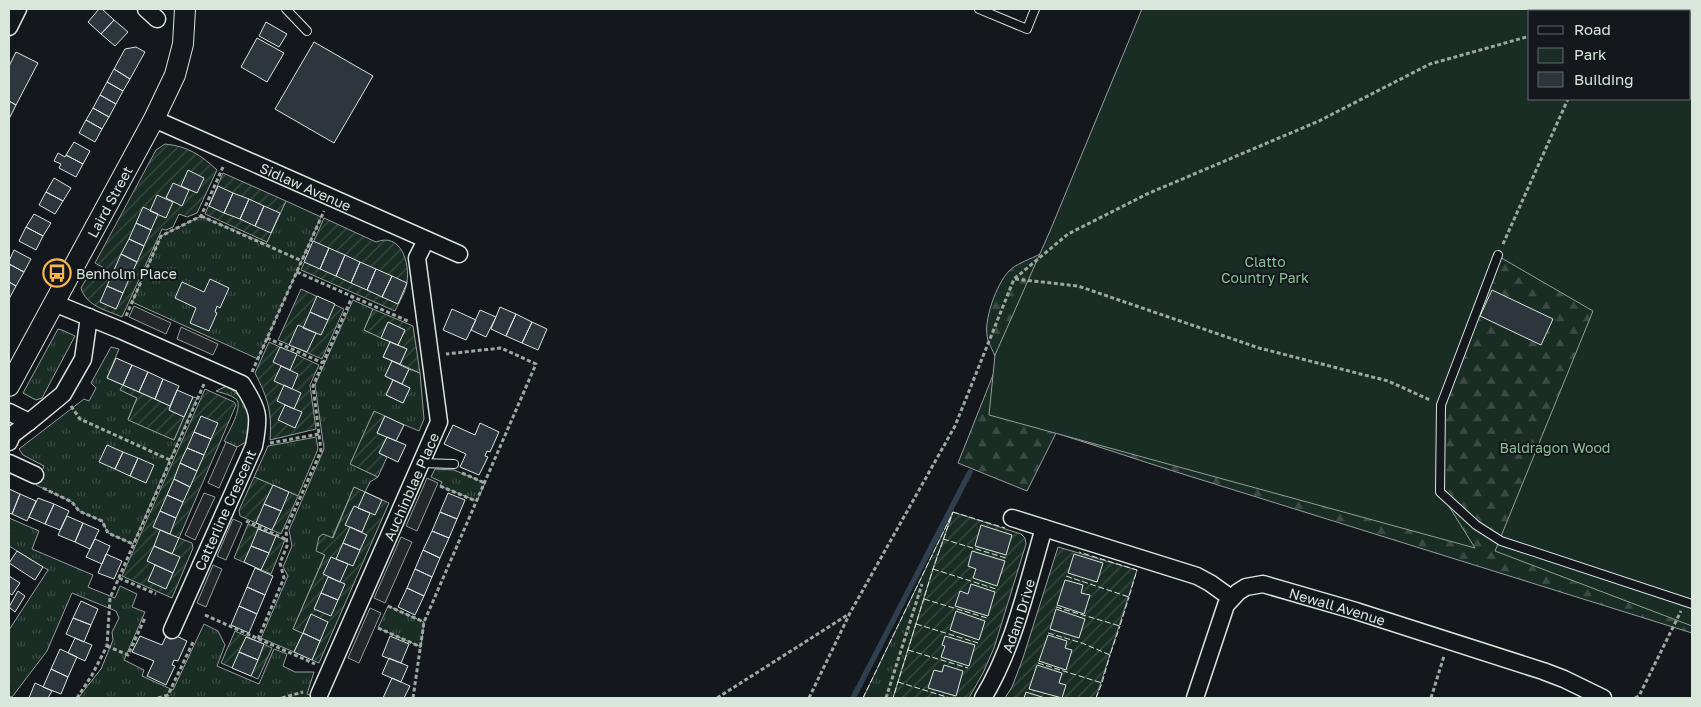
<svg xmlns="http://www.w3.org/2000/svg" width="1701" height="707" viewBox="0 0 1701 707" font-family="'Golos Text',sans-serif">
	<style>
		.grass { fill: url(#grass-tufts); stroke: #939e99 }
		.forest { fill: url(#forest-firs); stroke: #939e99 }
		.park { fill: #1a2d24; stroke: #939e99; fill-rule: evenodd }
		.garden { fill: url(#garden-furrows); stroke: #939e99 }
		.parking { fill: #24282b; stroke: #939e99 }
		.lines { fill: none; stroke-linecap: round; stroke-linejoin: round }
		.stream { stroke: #2f3f4d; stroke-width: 5.5 }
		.building { fill: #2c363c; stroke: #d8e6dc }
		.service-casing { stroke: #d8e6dc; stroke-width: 10 }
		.minor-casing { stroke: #d8e6dc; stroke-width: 19 }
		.tertiary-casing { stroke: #d8e6dc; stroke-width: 22 }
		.path { stroke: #9da8a2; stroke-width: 3; stroke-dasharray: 4 2.5; stroke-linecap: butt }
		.service { stroke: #14181c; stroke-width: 8 }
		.minor { stroke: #14181c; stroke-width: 16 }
		.tertiary { stroke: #14181c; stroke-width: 20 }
		.fence { stroke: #d8e6dc; stroke-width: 1; stroke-dasharray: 6 2.5; stroke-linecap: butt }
		.labels { text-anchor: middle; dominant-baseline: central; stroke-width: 4; stroke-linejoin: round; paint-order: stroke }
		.street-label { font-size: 14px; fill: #d8e6dc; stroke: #14181c }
		.park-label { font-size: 14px; fill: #8ac095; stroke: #14181c }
		.poi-label { font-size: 14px; fill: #d8e6dc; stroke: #14181c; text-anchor: start }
	</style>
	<defs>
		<pattern id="grass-tufts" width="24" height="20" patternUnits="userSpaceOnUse" patternTransform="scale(1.25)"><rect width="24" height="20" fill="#1a2d24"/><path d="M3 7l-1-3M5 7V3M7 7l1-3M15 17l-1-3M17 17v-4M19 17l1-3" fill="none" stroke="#3b4b43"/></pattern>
		<pattern id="forest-firs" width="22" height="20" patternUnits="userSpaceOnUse" patternTransform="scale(1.25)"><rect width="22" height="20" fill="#1a2d24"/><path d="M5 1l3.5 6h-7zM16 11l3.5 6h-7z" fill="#3b4b43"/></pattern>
		<pattern id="garden-furrows" width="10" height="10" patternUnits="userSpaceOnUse" patternTransform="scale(1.25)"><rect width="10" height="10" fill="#1a2d24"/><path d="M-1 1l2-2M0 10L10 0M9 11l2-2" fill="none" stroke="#3b4b43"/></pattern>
	</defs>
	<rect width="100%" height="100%" fill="#14181c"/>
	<path class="grass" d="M 286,201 L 321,217 L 258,359 L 132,302 L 161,236 L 201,216 L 266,244 Z
		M 353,300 L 373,309 L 364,330 L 390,342 L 383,357 L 392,361 L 385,376 L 393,380 L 386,395 L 403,403 L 410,388 L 402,384 L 409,369 L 420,373 L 424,419 L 419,431 L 374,412 L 351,464 L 378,477 L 370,482 L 365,492 L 354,487 L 293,629 L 303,633 L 294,652 L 261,638 L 288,576 L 283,567 L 292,546 L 289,530 L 324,449 L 315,385 Z
		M 58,329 L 62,330 L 75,336 L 42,398 L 36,400 L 23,393 Z
		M 111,347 L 119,349 L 107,378 L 123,385 L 121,390 L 137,398 L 128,419 L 174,440 L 193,397 L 197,398 L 133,544 L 108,533 L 102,521 L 79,511 L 72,502 L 36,485 L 44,466 L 23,455 L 19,449 L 84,399 L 89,401 L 96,388 L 91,383 Z
		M 227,386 C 249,402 256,415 246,442 L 237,447 L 224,441 C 228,433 244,406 236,399 C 231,395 222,393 216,391 Z
		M 316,437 L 318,449 L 298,496 L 254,477 L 268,446 Z
		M 435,469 L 454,470 L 485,483 L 477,501 L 440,486 L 442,482 L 431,477 Z
		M 953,512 L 933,569 L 893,698 L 863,698 Z
		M 9,518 L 39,531 L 32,549 L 93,575 L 88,587 L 115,598 L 120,586 L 137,594 L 132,607 L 145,612 L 124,660 L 144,670 L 142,676 L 173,690 L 204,624 L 218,631 L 225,645 L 217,666 L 259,684 L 274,649 L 287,654 L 283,666 L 295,672 L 314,672 L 307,694 L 316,698 L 78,698 L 101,669 L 113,640 L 112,632 L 119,618 L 116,611 L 72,593 L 47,651 L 12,697 L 9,696 L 9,630 L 48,570 L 9,546 Z
		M 388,606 L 424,622 L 421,647 L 378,628 Z"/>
	<path class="forest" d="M 1692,9 L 1692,633 L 1170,470 L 1056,433 L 1027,491 L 958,463 L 997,365 C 996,355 991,349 988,340 C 982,322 997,283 1009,271 C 1017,263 1031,259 1040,254 L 1561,99 L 1690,99 L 1690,11 L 1600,11 Z"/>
	<path class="park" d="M 1142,9 L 1692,9 L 1692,626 L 1495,551 L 1593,311 L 1498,256 L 1441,405 L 1440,492 L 1475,548 L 989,415 L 995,355 L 1050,231 ZM 1530,11 L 1690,11 L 1690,99 L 1530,99 Z"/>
	<path class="garden" d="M 165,144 C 187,146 201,155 217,170 L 197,213 L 187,217 L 179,214 L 173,227 L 166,230 L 162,229 L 122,317 C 106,310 86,306 81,288 L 88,276 L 96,280 L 104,268 L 95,263 L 156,150 Z
		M 223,173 L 286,201 L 267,242 L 205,214 Z
		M 324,218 L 376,242 C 401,232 410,263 407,282 C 406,292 399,302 395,311 L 301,270 Z
		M 301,289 L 344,309 L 322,359 L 278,340 Z
		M 373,309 L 413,326 L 420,373 L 400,364 L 407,349 L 398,345 L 405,330 L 388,322 L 381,338 L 364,330 Z
		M 269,342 L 319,365 L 310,385 L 316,429 L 270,440 C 272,411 268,399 255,373 Z
		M 123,385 L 170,406 L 169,410 L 184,417 L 174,440 L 128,420 L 137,398 L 120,390 Z
		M 205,389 L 234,402 L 236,405 L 179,538 L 192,543 L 193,548 L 172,598 L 122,576 Z
		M 374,411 L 385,416 L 377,433 L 387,437 L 379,453 L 387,457 L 378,477 L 350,464 Z
		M 254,477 L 298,496 L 281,534 L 240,516 L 239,510 Z
		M 354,487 L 389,503 L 319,663 L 312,660 L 320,641 L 293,629 L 325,555 L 316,551 L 319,537 L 323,534 L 333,538 Z
		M 953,512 L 1021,534 L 1025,538 L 1026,544 L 994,648 L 983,673 L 969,698 L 893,698 L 933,569 Z
		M 248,524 L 285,540 L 271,574 L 234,558 Z
		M 1058,547 L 1137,570 L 1096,698 L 1005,698 L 1012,687 L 1023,658 Z
		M 235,631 L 272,648 L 258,679 L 221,663 Z"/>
	<path class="parking" d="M 134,306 L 171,323 L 166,334 L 129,317 Z
		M 181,327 L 218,344 L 213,355 L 177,339 Z
		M 226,442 L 237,447 L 219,488 L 208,483 Z
		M 427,478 L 438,483 L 417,531 L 406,526 Z
		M 204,493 L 215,497 L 195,540 L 185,535 Z
		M 233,519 L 242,523 L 226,560 L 217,556 Z
		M 401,537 L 412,542 L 385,603 L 374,598 Z
		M 213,565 L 222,569 L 206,607 L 197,603 Z
		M 370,608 L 381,613 L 359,663 L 348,658 Z"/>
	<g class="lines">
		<path class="stream" d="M 853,698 L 970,472"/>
	</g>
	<path class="building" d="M 99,9 L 102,9 L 114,20 L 101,34 L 88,22 Z
		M 114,20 L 128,32 L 115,46 L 101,34 Z
		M 266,22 L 287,34 L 279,47 L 259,36 Z
		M 257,38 L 284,53 L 267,82 L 241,67 Z
		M 314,42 L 373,76 L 334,143 L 275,109 Z
		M 136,47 L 145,52 L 130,79 L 114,69 L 125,49 Z
		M 16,52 L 38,63 L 16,105 L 9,101 L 9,66 Z
		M 114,69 L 130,79 L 123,91 L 107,82 Z
		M 107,82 L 123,91 L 116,104 L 100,95 Z
		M 100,95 L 116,104 L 109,117 L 93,108 Z
		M 9,101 L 16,105 L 9,119 Z
		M 93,108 L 109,117 L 102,129 L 86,120 Z
		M 86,120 L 102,129 L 95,142 L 79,133 Z
		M 74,142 L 90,151 L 83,164 L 66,155 Z
		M 58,153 L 65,157 L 66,155 L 83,164 L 76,177 L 59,168 L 61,164 L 54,161 Z
		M 188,170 L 204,178 L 197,193 L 181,186 Z
		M 54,178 L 71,188 L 63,201 L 46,192 Z
		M 173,183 L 189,190 L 182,206 L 166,198 Z
		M 218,186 L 233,193 L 224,213 L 209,206 Z
		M 46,192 L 63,201 L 55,214 L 39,205 Z
		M 233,193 L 249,199 L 240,219 L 224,213 Z
		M 157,195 L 173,202 L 166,218 L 150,211 Z
		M 249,199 L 264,206 L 255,226 L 240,219 Z
		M 264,206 L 280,213 L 271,233 L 255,226 Z
		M 143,207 L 158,214 L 151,230 L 136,223 Z
		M 34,214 L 51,223 L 43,236 L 26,227 Z
		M 136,223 L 151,230 L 144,246 L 129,239 Z
		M 26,227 L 43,236 L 36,250 L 19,241 Z
		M 129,239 L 144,246 L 137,262 L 121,254 Z
		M 313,241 L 329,248 L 320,269 L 304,262 Z
		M 329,248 L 345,255 L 336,276 L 320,269 Z
		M 14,250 L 31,259 L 24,272 L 9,264 L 9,261 Z
		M 121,254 L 137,262 L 130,277 L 114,270 Z
		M 345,255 L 360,262 L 351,283 L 336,276 Z
		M 360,262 L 376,269 L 367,290 L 351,283 Z
		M 9,264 L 24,272 L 16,286 L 9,282 Z
		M 376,269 L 392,276 L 382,297 L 367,290 Z
		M 114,270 L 130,277 L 123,293 L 107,286 Z
		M 392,276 L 407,283 L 398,304 L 382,297 Z
		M 210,279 L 229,288 L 220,308 L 217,306 L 215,312 L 217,313 L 209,331 L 190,323 L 196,308 L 175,298 L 182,282 L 204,292 Z
		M 9,282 L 16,286 L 9,299 Z
		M 107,286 L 123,293 L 116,309 L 100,302 Z
		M 1492,290 L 1553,319 L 1541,345 L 1480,316 Z
		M 317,296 L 335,304 L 328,320 L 310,312 Z
		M 500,307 L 516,314 L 506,336 L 491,329 Z
		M 452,309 L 476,320 L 466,340 L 443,330 Z
		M 480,310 L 496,317 L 486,337 L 471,330 Z
		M 310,312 L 328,320 L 321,335 L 303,328 Z
		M 516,314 L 532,322 L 522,343 L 506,336 Z
		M 388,322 L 405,330 L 398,345 L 381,338 Z
		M 532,322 L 547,329 L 538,350 L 522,343 Z
		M 298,325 L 316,333 L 307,352 L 289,345 Z
		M 390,342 L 407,349 L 400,364 L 383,357 Z
		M 280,347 L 297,354 L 290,370 L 273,362 Z
		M 116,358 L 132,365 L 123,385 L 107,378 Z
		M 392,361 L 409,369 L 402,384 L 385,376 Z
		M 132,365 L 148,372 L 139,392 L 123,385 Z
		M 281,366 L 298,374 L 292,389 L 274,381 Z
		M 148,372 L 163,379 L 155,399 L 139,392 Z
		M 163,379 L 179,386 L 170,406 L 155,399 Z
		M 393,380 L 410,388 L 403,403 L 386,395 Z
		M 284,385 L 301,393 L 294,409 L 277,401 Z
		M 177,390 L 193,397 L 184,417 L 169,410 Z
		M 285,405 L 302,412 L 295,428 L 278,420 Z
		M 201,416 L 218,423 L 211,439 L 194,432 Z
		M 385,416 L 404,425 L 396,441 L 377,433 Z
		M 480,423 L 499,432 L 490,452 L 487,451 L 485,456 L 488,457 L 479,475 L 460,467 L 466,454 L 444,444 L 453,425 L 475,435 Z
		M 194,432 L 211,439 L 204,455 L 187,448 Z
		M 387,437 L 406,445 L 398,462 L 379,453 Z
		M 107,445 L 123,452 L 115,469 L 99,462 Z
		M 187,448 L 204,455 L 197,471 L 180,463 Z
		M 123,452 L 138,458 L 130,476 L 115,469 Z
		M 138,458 L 154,465 L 146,483 L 130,476 Z
		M 180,463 L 197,471 L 190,487 L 174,479 Z
		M 174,479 L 190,487 L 183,502 L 167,495 Z
		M 273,485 L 289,492 L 281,511 L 264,504 Z
		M 9,489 L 20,494 L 12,514 L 9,513 Z
		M 365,492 L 382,500 L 375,515 L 358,508 Z
		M 448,493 L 465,500 L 457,519 L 440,512 Z
		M 20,494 L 36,501 L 27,521 L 12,514 Z
		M 167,495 L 183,502 L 176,518 L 160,511 Z
		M 38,498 L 54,504 L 45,524 L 29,517 Z
		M 54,504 L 69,511 L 60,530 L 45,524 Z
		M 264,504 L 281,511 L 272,530 L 256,523 Z
		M 354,506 L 370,513 L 362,532 L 345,525 Z
		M 160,511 L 176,518 L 170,534 L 153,527 Z
		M 440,512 L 457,519 L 449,538 L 432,531 Z
		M 67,516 L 83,523 L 75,542 L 58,535 Z
		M 83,523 L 99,530 L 90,549 L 75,542 Z
		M 981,525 L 1012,535 L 1006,555 L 975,546 Z
		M 350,527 L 367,535 L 360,550 L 343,543 Z
		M 258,529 L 276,536 L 269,553 L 251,546 Z
		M 160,530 L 179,538 L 172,554 L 154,546 Z
		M 432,531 L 449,538 L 440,558 L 423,550 Z
		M 95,539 L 110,546 L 102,564 L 86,557 Z
		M 343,543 L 360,550 L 353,566 L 336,559 Z
		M 154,546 L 180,557 L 173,573 L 147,561 Z
		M 251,546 L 269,553 L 261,570 L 244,562 Z
		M 423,550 L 440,558 L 432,577 L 415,569 Z
		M 17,551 L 43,567 L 35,580 L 9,563 Z
		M 972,551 L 1005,561 L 997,586 L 973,578 L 976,569 L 968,566 Z
		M 106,554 L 122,561 L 114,579 L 98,573 Z
		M 1074,554 L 1103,563 L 1097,582 L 1068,573 Z
		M 331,557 L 348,564 L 340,582 L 323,574 Z
		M 155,565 L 173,573 L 166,589 L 148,581 Z
		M 255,568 L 273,576 L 265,595 L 247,587 Z
		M 415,569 L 432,577 L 424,596 L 407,588 Z
		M 9,576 L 20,583 L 12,595 L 9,593 Z
		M 328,577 L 345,584 L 338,600 L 321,593 Z
		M 1065,580 L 1083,585 L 1081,593 L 1090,595 L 1084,614 L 1057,605 Z
		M 971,584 L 995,592 L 988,616 L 955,606 L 960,591 L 968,594 Z
		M 247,587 L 265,595 L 257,614 L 239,606 Z
		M 407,588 L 424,596 L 415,615 L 398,607 Z
		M 18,591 L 25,596 L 15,612 L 9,607 Z
		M 321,593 L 338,600 L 331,616 L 314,609 Z
		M 81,601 L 98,609 L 91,625 L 73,618 Z
		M 239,606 L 257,614 L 249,633 L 231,625 Z
		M 1056,609 L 1085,619 L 1079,638 L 1050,629 Z
		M 956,611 L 985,621 L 979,640 L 950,630 Z
		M 311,614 L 328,622 L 320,641 L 303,633 Z
		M 73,618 L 91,625 L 84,642 L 66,634 Z
		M 168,632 L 187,641 L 178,661 L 174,660 L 172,665 L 175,666 L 166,685 L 147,676 L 154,661 L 132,652 L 140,636 L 162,645 Z
		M 303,633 L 320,641 L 312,660 L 294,652 Z
		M 1048,635 L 1067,641 L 1065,648 L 1072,650 L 1066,670 L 1039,661 Z
		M 390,636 L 409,644 L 401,663 L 382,656 Z
		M 945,636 L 975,645 L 969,666 L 941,657 L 945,646 L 942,645 Z
		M 246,637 L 264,644 L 258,660 L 239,652 Z
		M 75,638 L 92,645 L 85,661 L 68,653 Z
		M 60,649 L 77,657 L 68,677 L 51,669 Z
		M 239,652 L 258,660 L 251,676 L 232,668 Z
		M 389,658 L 408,666 L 401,682 L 382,674 Z
		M 944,665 L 963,671 L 956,696 L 928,688 L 934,670 L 942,672 Z
		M 1037,665 L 1062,673 L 1059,683 L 1066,685 L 1062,698 L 1029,689 Z
		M 51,669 L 68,677 L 61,694 L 43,687 Z
		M 392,678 L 410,686 L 404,698 L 383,698 Z
		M 35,683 L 52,691 L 48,698 L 29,698 Z
		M 1026,692 L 1045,698 L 1024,698 Z"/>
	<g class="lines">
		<g class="service-casing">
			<path id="service" d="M 286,9 L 307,31
				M 979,9 L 1027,29 L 1035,9
				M 1498,255 L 1441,405 L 1440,492 L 1476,525 L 1501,541 L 1692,604
				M 421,463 L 454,464"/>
		</g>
		<g class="minor-casing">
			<g id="minor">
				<path d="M 146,9 L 157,19"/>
				<path d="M 9,27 L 18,9"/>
				<path id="s1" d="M 154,119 L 459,254"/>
				<path d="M 54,303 L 120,330 L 242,384 C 259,410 260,416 254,446 L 172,630"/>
				<path d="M 9,412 L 29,422 L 63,394 L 83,359 L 89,317"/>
				<path d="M 9,442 L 12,435 L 29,422"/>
				<path d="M 9,463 L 35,475"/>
				<path d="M 1012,518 L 1197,576 L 1210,583 L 1231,598"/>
				<path id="s2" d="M 319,695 L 439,422 L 417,258 L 426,240"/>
				<path id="s3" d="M 983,698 C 1014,647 1027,585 1044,528"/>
				<path id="s4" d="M 1195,698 L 1226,605 L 1238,592 L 1246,587 L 1263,584 L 1356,611 L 1543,671 L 1564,679 L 1603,698"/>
			</g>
		</g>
		<g class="tertiary-casing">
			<g id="tertiary">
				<path id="s5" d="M 9,386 L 154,119 L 175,75 L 183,44 L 185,9"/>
			</g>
		</g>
		<path class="path" d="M 1683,9 L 1692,11
			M 1607,11 L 1608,9
			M 201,216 L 302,261
			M 1503,244 L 1568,99
			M 297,272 L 410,322
			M 1015,279 L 1078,286 L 1259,348 L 1388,381 L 1430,400
			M 126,316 L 161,236 L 201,216 L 223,167
			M 267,338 L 323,363
			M 252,372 L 324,211
			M 71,406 L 80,419 L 170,460
			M 270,443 L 319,434
			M 462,473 L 485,483
			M 440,486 L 476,501
			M 43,488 L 72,502 L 79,511 L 102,521 L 108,533 L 133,544
			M 246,521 L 287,540
			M 119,578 L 156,594
			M 388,606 L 424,622
			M 205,615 L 315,664
			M 378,628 L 421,647
			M 258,639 L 284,578 L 280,563 L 287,546 L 286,529 L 321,451 L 313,386 L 352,297
			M 107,646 L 128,655 L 145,618
			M 77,698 L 92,675 L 107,646 L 110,598 L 204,384
			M 158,698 L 168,695 L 194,640
			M 282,698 L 303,692
			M 413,698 L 424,622 L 536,364 L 501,348 L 446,354
			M 717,698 L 849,614
			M 809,698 L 850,613 L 955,426 L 1014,279 L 1068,234 L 1147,194 L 1319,121 L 1430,64 L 1530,36
			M 886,698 L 922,584
			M 1431,698 L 1444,656
			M 1635,698 L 1639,696 L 1681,611"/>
		<use href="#service" class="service"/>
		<use href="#minor" class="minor"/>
		<use href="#tertiary" class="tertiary"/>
		<path class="fence" d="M 953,512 L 1005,528
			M 943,539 L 1006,558
			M 933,569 L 996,589
			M 1066,576 L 1129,597 L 1137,570 L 1079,552
			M 924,599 L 987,618
			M 1056,607 L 1120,626 L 1129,597
			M 916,624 L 978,643
			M 1048,633 L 1082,643 L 1110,655 L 1120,626
			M 908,650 L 968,668
			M 1038,663 L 1102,683 L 1110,655
			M 898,682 L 950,698
			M 863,698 L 953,512 L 933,569 L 893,698
			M 1096,698 L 1102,683"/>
	</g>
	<defs>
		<g id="bus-ring" transform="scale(1.4375)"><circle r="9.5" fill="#14181c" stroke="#ffb74d" stroke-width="1.5"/><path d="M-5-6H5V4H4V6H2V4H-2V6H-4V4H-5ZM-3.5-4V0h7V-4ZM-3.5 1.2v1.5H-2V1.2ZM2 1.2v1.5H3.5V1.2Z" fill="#ffb74d"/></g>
	</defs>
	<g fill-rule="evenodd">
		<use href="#bus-ring" x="57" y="273"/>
	</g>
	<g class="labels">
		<g class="street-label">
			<text stroke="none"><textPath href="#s1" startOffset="166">Sidlaw Avenue</textPath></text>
			<text stroke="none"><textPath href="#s5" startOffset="210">Laird Street</textPath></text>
			<text stroke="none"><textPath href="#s2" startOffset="228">Auchinblae Place</textPath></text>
			<text transform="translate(225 510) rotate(-66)">Catterline Crescent</text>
			<text stroke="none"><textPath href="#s4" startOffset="220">Newall Avenue</textPath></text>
			<text stroke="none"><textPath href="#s3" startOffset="90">Adam Drive</textPath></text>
		</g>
		<g class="park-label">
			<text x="1265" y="261">Clatto<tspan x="1265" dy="16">Country Park</tspan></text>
			<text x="1555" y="447">Baldragon Wood</text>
		</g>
		<g class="poi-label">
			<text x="76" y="273">Benholm Place</text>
		</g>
	</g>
	<rect width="1701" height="707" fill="none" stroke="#d8e6dc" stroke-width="20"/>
	<rect x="1528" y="10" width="162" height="90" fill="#14181c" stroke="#626a69"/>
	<rect x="1538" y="26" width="25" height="8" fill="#14181c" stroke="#626a69"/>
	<text x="1574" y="35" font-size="15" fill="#d8e6dc">Road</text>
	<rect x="1538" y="48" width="25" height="15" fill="#1a2d24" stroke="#626a69"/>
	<text x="1574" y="60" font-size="15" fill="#d8e6dc">Park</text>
	<rect x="1538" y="72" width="25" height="15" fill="#2c363c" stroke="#626a69"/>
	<text x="1574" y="85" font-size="15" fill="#d8e6dc">Building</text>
</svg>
